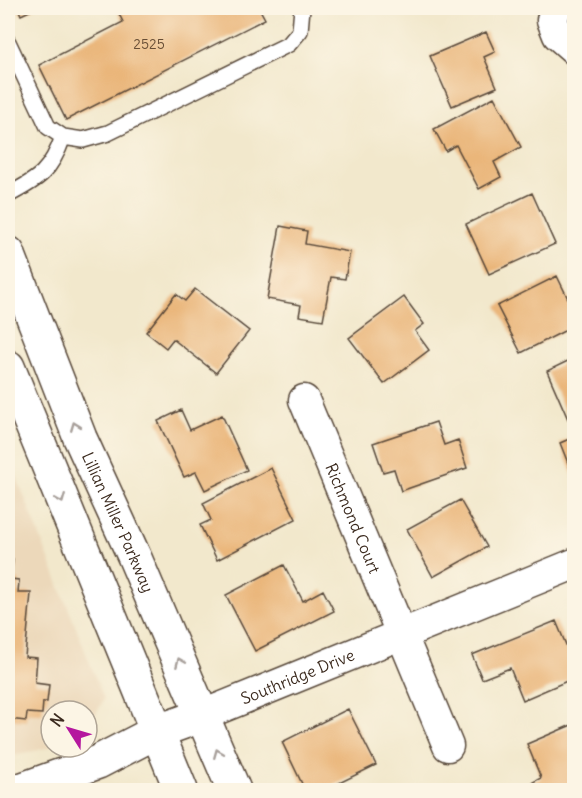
<svg xmlns="http://www.w3.org/2000/svg" width="582" height="798" viewBox="0 0 582 798" font-family="Delius,sans-serif">
	<style>
		.built { fill: #ecd8ba }
		.building { fill: #eab67a }
		.lines { fill: none; stroke-linecap: round; stroke-linejoin: round }
		.lane-casing { stroke: #564638; stroke-width: 18 }
		.street-casing { stroke: #564638; stroke-width: 33 }
		.secondary-casing { stroke: #564638; stroke-width: 36 }
		.lane { stroke: #fff; stroke-width: 15 }
		.street { stroke: #fff; stroke-width: 30 }
		.secondary { stroke: #fff; stroke-width: 33 }
		.oneway { stroke: #a79f9a }
		.labels { text-anchor: middle; dominant-baseline: central; stroke-width: 5; stroke-linejoin: round; paint-order: stroke }
		.number-label { font-size: 14px; fill: #674d35 }
		.street-label { font-size: 16px; fill: #3b2a1e; stroke: #fcf5e5 }
	</style>
	<rect width="100%" height="100%" fill="#fcf5e5"/>
	<filter id="ink" filterUnits="userSpaceOnUse"><feTurbulence type="fractalNoise" baseFrequency=".0167" numOctaves="2"/><feDisplacementMap in="SourceGraphic" scale="12" xChannelSelector="R" yChannelSelector="G"/><feConvolveMatrix kernelMatrix="1 2 1 2 8 2 1 2 1" color-interpolation-filters="sRGB"/></filter>
	<filter id="wash" filterUnits="userSpaceOnUse"><feTurbulence type="fractalNoise" baseFrequency=".008" numOctaves="4" result="noise"/><feDisplacementMap in="SourceGraphic" scale="24" xChannelSelector="R" yChannelSelector="G"/><feGaussianBlur stdDeviation="1.35" result="paint"/><feColorMatrix in="noise" values="0 0 0 0 0 0 0 0 0 0 0 0 0 0 0 0 0 1.4 0 .05"/><feComposite in="paint" operator="in"/></filter>
	<g filter="url(#wash)">
		<rect width="100%" height="100%" fill="#f2e8cc"/>
		<path class="built" d="M 8,455 L 104,699 L 87,730 L 87,711 L 51,711 L 51,747 L 8,757 Z"/>
		<g id="blocks">
			<path class="building" d="M 18,8 L 36,8 L 21,15 Z
				M 116,8 L 259,8 L 265,19 L 66,120 L 39,65 L 123,22 Z
				M 486,32 L 495,52 L 484,57 L 497,87 L 452,106 L 430,56 Z
				M 494,97 L 521,147 L 494,162 L 501,177 L 479,189 L 456,145 L 446,151 L 434,129 Z
				M 532,193 L 555,244 L 489,274 L 466,224 Z
				M 280,226 L 307,231 L 305,244 L 350,252 L 345,279 L 331,277 L 323,320 L 299,316 L 301,305 L 267,299 Z
				M 557,276 L 574,311 L 574,326 L 521,353 L 497,306 Z
				M 195,289 L 249,331 L 216,373 L 173,339 L 166,348 L 146,332 L 176,294 L 185,301 Z
				M 404,297 L 424,324 L 415,331 L 429,350 L 384,384 L 349,338 Z
				M 574,358 L 574,425 L 571,426 L 547,371 Z
				M 181,410 L 190,430 L 222,415 L 247,470 L 205,490 L 196,472 L 184,477 L 158,421 Z
				M 436,422 L 444,445 L 458,440 L 467,468 L 401,491 L 394,469 L 383,472 L 373,443 Z
				M 574,437 L 574,478 L 560,443 Z
				M 271,468 L 296,519 L 217,560 L 200,525 L 211,520 L 203,503 Z
				M 460,500 L 487,547 L 433,577 L 407,529 Z
				M 8,560 L 13,560 L 11,579 L 19,580 L 18,593 L 31,593 L 25,657 L 37,658 L 35,683 L 49,685 L 47,702 L 43,702 L 42,714 L 27,713 L 26,721 L 8,719 Z
				M 284,565 L 303,601 L 323,590 L 334,611 L 255,651 L 226,595 Z
				M 556,621 L 574,664 L 574,678 L 523,700 L 510,668 L 482,679 L 472,655 Z
				M 348,709 L 376,765 L 325,790 L 305,790 L 282,742 Z
				M 574,724 L 574,790 L 536,790 L 533,782 L 541,778 L 527,744 Z"/>
		</g>
	</g>
	<g filter="url(#ink)">
		<use href="#blocks" fill-opacity="0" stroke="#564638" stroke-width="1.5"/>
		<g class="lines">
			<g class="lane-casing">
				<path id="lane" d="M 8,42 L 48,127 L 63,137 C 51,171 39,179 8,195
					M 63,137 L 83,140 L 108,133 L 289,44 L 300,31 L 302,8"/>
			</g>
			<g class="street-casing">
				<g id="street">
					<path d="M 556,8 L 552,20 L 558,35 L 574,49"/>
					<path id="s1" d="M 304,400 L 448,746"/>
					<path id="s2" d="M 203,715 L 574,564"/>
				</g>
			</g>
			<g class="secondary-casing">
				<g id="secondary">
					<path id="s3" d="M 8,253 L 80,438 L 134,556 L 234,790"/>
					<path d="M 8,367 L 181,790"/>
					<path d="M 20,790 L 98,762 L 156,732 L 203,715"/>
				</g>
			</g>
			<use href="#lane" class="lane"/>
			<use href="#street" class="street"/>
			<use href="#secondary" class="secondary"/>
		</g>
		<defs><path id="oneway-chevron" d="M-2-3.5L2.5 0L-2 3.5" fill="none" stroke-width="1.6" stroke-linecap="round" stroke-linejoin="round" transform="scale(1.5)"/></defs>
		<g class="oneway">
			<use href="#oneway-chevron" transform="translate(75 426) rotate(-111)"/>
			<use href="#oneway-chevron" transform="translate(61 499) rotate(68)"/>
			<use href="#oneway-chevron" transform="translate(180 662) rotate(-113)"/>
			<use href="#oneway-chevron" transform="translate(218 753) rotate(-112)"/>
		</g>
	</g>
	<g class="labels">
		<g class="number-label">
			<text x="149" y="44">2525</text>
		</g>
		<g class="street-label">
			<text stroke="none"><textPath href="#s1" startOffset="128">Richmond Court</textPath></text>
			<text stroke="none"><textPath href="#s3" startOffset="291">Lillian Miller Parkway</textPath></text>
			<text stroke="none"><textPath href="#s2" startOffset="102">Southridge Drive</textPath></text>
		</g>
	</g>
	<rect width="582" height="798" fill="none" stroke="#fcf5e5" stroke-width="30"/>
	<g transform="translate(69 729) rotate(307)"><circle r="28" fill="#fcf5e5" stroke="#afa495" stroke-width="1.5"/>
	<path d="M0-4.5L10 22L0 15L-10 22Z" fill="#b5179e"/>
	<text y="-9" font-size="16" font-weight="bold" text-anchor="middle" fill="#3b2a1e">N</text>
	</g>
</svg>
